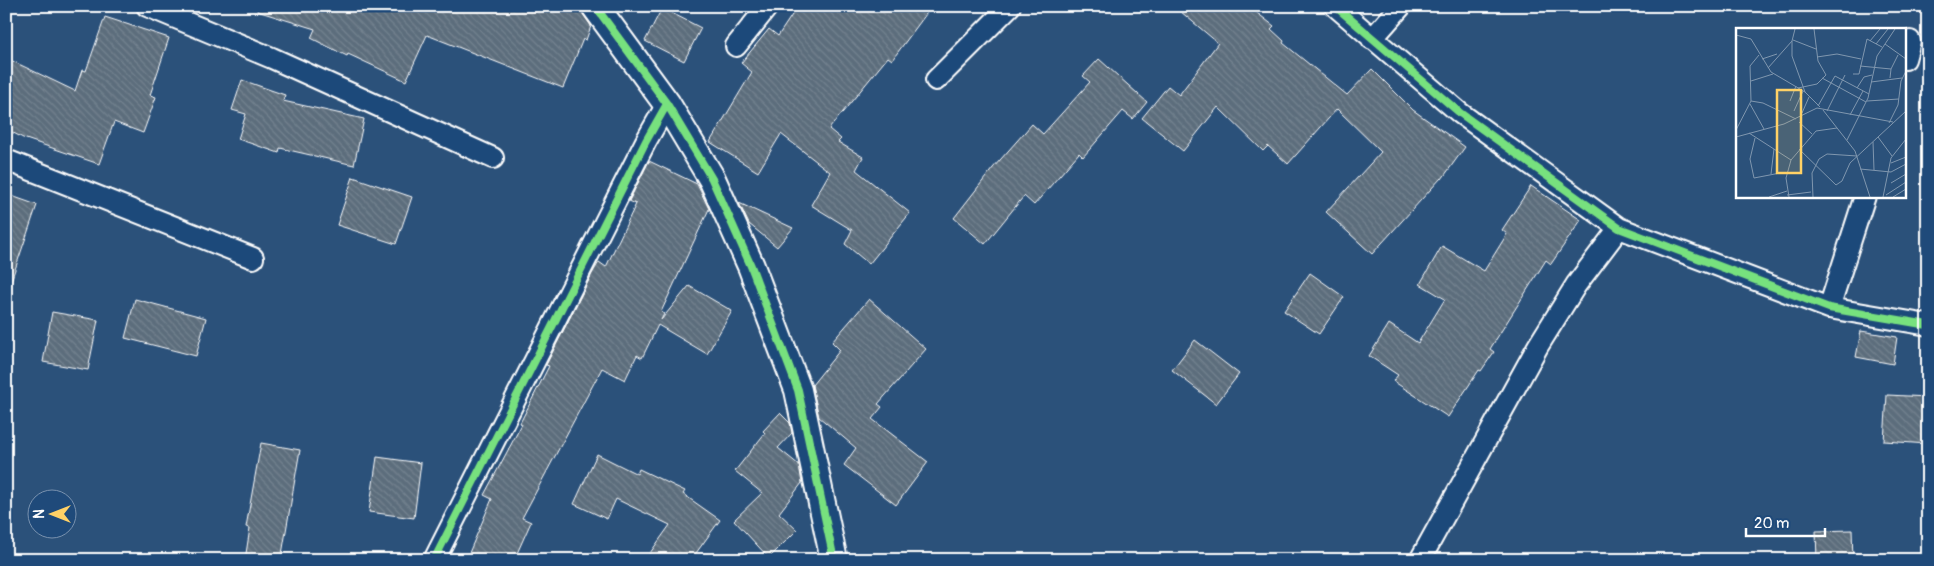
<svg xmlns="http://www.w3.org/2000/svg" width="1934" height="566" viewBox="0 0 1934 566" font-family="Pangolin,sans-serif">
	<style>
		.building { fill: url(#building-back-hatch); stroke: #fff }
		.lines { fill: none; stroke-linecap: round; stroke-linejoin: round }
		.minor-casing { stroke: #fff; stroke-width: 24 }
		.tertiary-casing { stroke: #fff; stroke-width: 30 }
		.minor { stroke: #1f4a7a; stroke-width: 20 }
		.tertiary { stroke: #1f4a7a; stroke-width: 26 }
		.cycleway-casing { stroke: #1f4a7a; stroke-width: 11 }
		.cycleway { stroke: #77e17e; stroke-width: 8 }
		.inset-road { fill: none; stroke: #8097af; stroke-width: 1 }
		.view { fill: #ffd166; fill-opacity: 0.15; stroke: #ffd166; stroke-width: 2.5 }
		.inset-edge { fill: none; stroke: #fff; stroke-width: 2.5 }
	</style>
	<defs>
		<pattern id="building-back-hatch" width="6" height="6" patternUnits="userSpaceOnUse" patternTransform="scale(1.25)"><rect width="6" height="6" fill="#5c6d7c"/><path d="M-1 5l2 2M0 0l6 6M5-1l2 2" fill="none" stroke="#748390"/></pattern>
	</defs>
	<rect width="100%" height="100%" fill="#2b517a"/>
	<filter id="ink" filterUnits="userSpaceOnUse"><feTurbulence type="fractalNoise" baseFrequency=".02" numOctaves="2"/><feDisplacementMap in="SourceGraphic" scale="10" xChannelSelector="R" yChannelSelector="G"/><feConvolveMatrix kernelMatrix="1 2 1 2 8 2 1 2 1" color-interpolation-filters="sRGB"/></filter>
	<g filter="url(#ink)">
		<path class="building" d="M 258,6 L 580,6 L 583,14 L 591,26 L 586,40 L 583,39 L 563,88 L 427,35 L 406,81 L 348,54 L 347,56 L 311,38 L 315,29 L 257,11 Z
			M 798,6 L 932,6 L 892,60 L 888,57 L 829,129 L 841,139 L 838,142 L 863,157 L 856,170 L 910,213 L 869,264 L 845,244 L 852,230 L 811,205 L 830,172 L 781,134 L 758,172 L 710,142 L 752,72 L 741,63 L 769,29 L 778,36 Z
			M 1174,6 L 1248,6 L 1274,26 L 1271,29 L 1284,41 L 1283,43 L 1347,95 L 1372,69 L 1413,110 L 1465,147 L 1442,179 L 1441,178 L 1372,254 L 1326,212 L 1381,152 L 1337,109 L 1288,164 L 1268,146 L 1263,151 L 1218,107 L 1183,151 L 1142,118 L 1168,86 L 1179,95 L 1218,43 Z
			M 662,8 L 701,28 L 684,61 L 645,41 Z
			M 105,17 L 169,38 L 150,95 L 156,97 L 143,133 L 114,122 L 99,164 L 23,138 L 6,129 L 6,58 L 75,91 L 82,70 L 86,71 Z
			M 1099,59 L 1147,102 L 1133,119 L 1123,111 L 1083,157 L 1079,153 L 1034,205 L 1024,196 L 985,244 L 954,218 L 993,168 L 1032,124 L 1043,134 L 1090,82 L 1083,76 Z
			M 242,80 L 285,95 L 283,101 L 364,119 L 354,165 L 280,148 L 279,153 L 238,139 L 246,114 L 232,110 Z
			M 649,161 L 697,184 L 709,209 L 661,312 L 664,314 L 661,320 L 689,286 L 732,311 L 707,354 L 658,325 L 642,358 L 637,355 L 625,380 L 602,368 L 522,518 L 531,522 L 514,560 L 466,560 L 492,499 L 484,495 L 522,424 L 520,423 L 549,366 L 546,365 L 592,274 L 599,262 L 606,267 L 636,204 L 629,201 Z
			M 353,177 L 412,197 L 396,244 L 337,225 Z
			M 1531,186 L 1581,220 L 1551,264 L 1546,260 L 1490,349 L 1494,352 L 1481,371 L 1479,370 L 1448,417 L 1393,381 L 1398,375 L 1369,356 L 1389,324 L 1418,343 L 1445,299 L 1420,284 L 1442,246 L 1484,271 L 1507,234 L 1502,230 Z
			M 6,194 L 37,205 L 10,284 L 6,284 Z
			M 739,203 L 793,228 L 777,247 L 749,224 Z
			M 1310,273 L 1344,297 L 1319,334 L 1284,311 Z
			M 135,299 L 206,318 L 196,356 L 125,338 Z
			M 869,299 L 926,349 L 878,404 L 882,407 L 872,419 L 928,462 L 896,505 L 844,465 L 856,448 L 819,417 L 812,385 L 840,350 L 832,342 Z
			M 52,312 L 98,320 L 88,370 L 43,362 Z
			M 1861,331 L 1897,337 L 1893,364 L 1856,357 Z
			M 1195,340 L 1239,374 L 1216,404 L 1172,370 Z
			M 1887,395 L 1928,397 L 1928,444 L 1884,441 Z
			M 780,413 L 790,423 L 792,433 L 778,448 L 799,465 L 802,483 L 779,513 L 797,530 L 769,558 L 734,520 L 762,493 L 735,471 L 765,433 L 763,431 Z
			M 261,443 L 300,450 L 281,560 L 245,560 L 250,528 L 246,527 Z
			M 597,454 L 637,474 L 639,469 L 685,491 L 683,494 L 720,520 L 691,560 L 645,560 L 670,525 L 616,499 L 607,519 L 574,504 Z
			M 377,457 L 421,463 L 414,518 L 369,512 Z
			M 1852,530 L 1853,560 L 1817,560 L 1816,531 Z"/>
		<g class="lines">
			<g class="minor-casing">
				<path id="minor" d="M 147,6 L 272,58 L 493,158
					M 1335,6 L 1460,113 L 1619,228 L 1829,308 L 1928,325
					M 1372,39 L 1401,6
					M 736,46 L 768,6
					M 1905,59 L 1910,41
					M 936,80 L 1010,6
					M 6,160 L 253,258
					M 1829,308 L 1865,196
					M 434,560 L 646,141 L 667,104
					M 1420,560 L 1538,346 L 1576,285 L 1619,228"/>
			</g>
			<g class="tertiary-casing">
				<path id="tertiary" d="M 595,6 L 667,104 L 712,179 L 751,266 L 798,390 L 834,560"/>
			</g>
			<use href="#minor" class="minor"/>
			<use href="#tertiary" class="tertiary"/>
			<g class="cycleway-casing">
				<path id="cycleway" d="M 595,6 L 667,104 L 712,179 L 751,266 L 798,390 L 834,560
					M 1335,6 L 1460,113 L 1619,228 L 1829,308 L 1928,325
					M 434,560 L 646,141 L 667,104"/>
			</g>
			<use href="#cycleway" class="cycleway"/>
		</g>
	</g>
	<g transform="translate(1736 28)">
		<rect width="170" height="170" fill="#2b517a"/>
		<path class="inset-road" d="M 0,7 L 15,11 L 35,44 L 69,64 L 84,79M 57,12 L 80,21M 56,13 L 56,28 L 69,64M 134,13 L 144,1M 140,16 L 152,1M 149,16 L 170,31M 81,29 L 101,26 L 125,31M 26,31 L 41,26M 124,38 L 155,41M 32,40 L 56,13 L 59,1M 117,46 L 123,46 L 131,11 L 146,19M 86,50 L 130,74M 154,50 L 155,41 L 162,27M 15,53 L 37,46M 135,54 L 166,50M 62,60 L 81,56 L 90,47 L 82,33 L 78,1M 121,60 L 128,49 L 136,47M 15,73 L 14,38 L 23,27M 54,73 L 60,58M 131,73 L 163,71M 14,76 L 28,101M 82,78 L 99,48 L 133,66M 87,82 L 119,123 L 134,169M 58,83 L 67,63M 91,83 L 109,47M 66,85 L 73,69M 114,87 L 127,63M 63,94 L 76,106M 153,95 L 162,77 L 165,53 L 170,43M 0,102 L 15,73 L 27,75 L 60,91M 13,105 L 55,132M 0,109 L 48,96 L 81,80 L 157,94M 142,109 L 156,128M 19,110 L 14,131 L 18,150 L 44,145M 111,112 L 132,70 L 141,28 L 159,1M 137,114 L 138,142M 63,121 L 100,157 L 106,153 L 114,135 L 170,83M 155,135 L 170,129M 124,141 L 155,144 L 170,136M 35,146 L 38,121M 155,155 L 170,146M 51,167 L 75,164M 150,167 L 170,154M 33,169 L 51,163M 53,169 L 50,150 L 55,132 L 80,103 L 101,100M 77,169 L 76,145 L 83,131 L 91,126 L 121,128M 147,169 L 155,130 L 170,111M 157,169 L 170,161"/>
		<path class="view" d="M 41,62 L 65,62 L 65,145 L 41,145 Z"/>
		<rect width="170" height="170" class="inset-edge"/>
	</g>
	<rect width="1934" height="566" fill="none" stroke="#1f4a7a" stroke-width="25"/>
	<rect x="12" y="12" width="1909" height="541" fill="none" stroke="#fff" stroke-width="2" filter="url(#ink)"/>
	<g transform="translate(52 514) rotate(270)"><circle r="24" fill="#1f4a7a" stroke="#7992af"/>
	<path d="M0-4L9 19L0 12L-9 19Z" fill="#ffd166"/>
	<text y="-8" font-size="14" font-weight="bold" text-anchor="middle" fill="#ffffff">N</text>
	</g>
	<path d="M1746 528v8h79v-8" fill="none" stroke="#ffffff" stroke-width="2.5"/>
	<text x="1754" y="528" font-size="15" fill="#ffffff" stroke="#1f4a7a" stroke-width="4" paint-order="stroke">20 m</text>
</svg>
